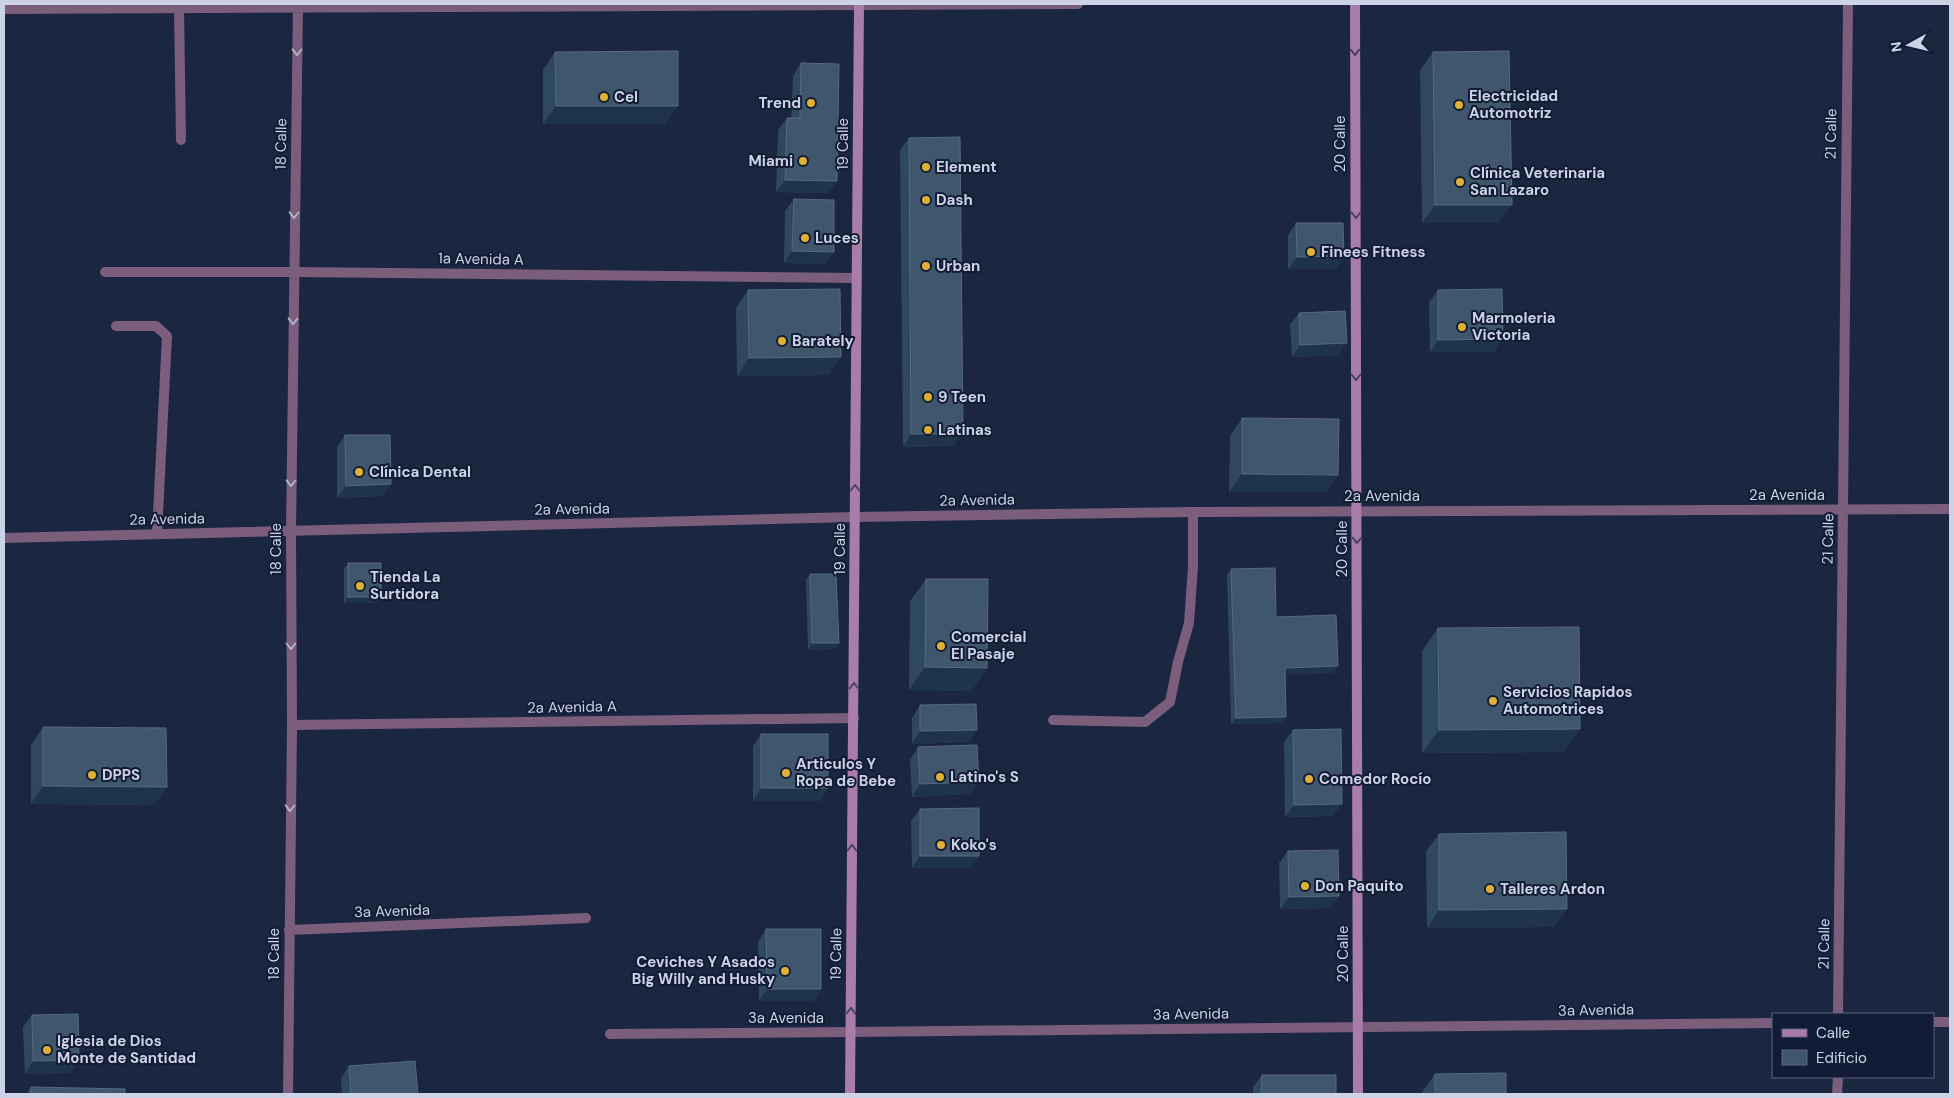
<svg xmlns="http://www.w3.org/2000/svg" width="1954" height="1098" viewBox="0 0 1954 1098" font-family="'DM Sans',sans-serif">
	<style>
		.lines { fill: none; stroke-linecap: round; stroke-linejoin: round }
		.lane { stroke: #7a5e7b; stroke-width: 10 }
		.street { stroke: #7a5e7b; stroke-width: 10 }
		.secondary { stroke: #aa7caa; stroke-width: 10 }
		.wall { fill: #2e485d }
		.shaded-wall { fill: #1f344b }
		.building { fill: #3f566c; stroke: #556a7f }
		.oneway { stroke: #b3b0c5 }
		.oneway2 { stroke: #4f4264 }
		.poi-dot { fill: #e0b034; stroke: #121c36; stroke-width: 2 }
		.labels { text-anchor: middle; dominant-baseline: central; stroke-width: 4; stroke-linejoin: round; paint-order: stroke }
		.poi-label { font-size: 15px; font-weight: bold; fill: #cbd3e5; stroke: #121c36; text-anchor: start }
		.street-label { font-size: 15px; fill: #cbd3e5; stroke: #121c36 }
	</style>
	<rect width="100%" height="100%" fill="#1b2640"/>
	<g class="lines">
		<path class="lane" d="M 179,8 L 181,140
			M 294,272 L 857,278
			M 116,326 L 156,326 L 167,336 L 157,534
			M 1053,720 L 1145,722 L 1170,702 L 1178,662 L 1189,623 L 1193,567 L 1193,512
			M 610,1034 L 851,1032"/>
		<path class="street" d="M 4,9 L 1078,4
			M 105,272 L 294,272
			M 4,538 L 855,517 L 1193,512 L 1950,509
			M 292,725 L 854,718
			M 289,930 L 586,918
			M 1838,1014 L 1848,4
			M 1933,1022 L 1950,1022
			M 851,1032 L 1773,1023
			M 288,1094 L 292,725 L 291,531 L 298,4
			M 1837,1094 L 1838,1077"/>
		<path class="secondary" d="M 1355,4 L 1358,1094
			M 850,1094 L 859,4"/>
	</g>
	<path class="wall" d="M 555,52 L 665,124 L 543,124 L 543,70 Z
		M 1433,52 L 1499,223 L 1422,223 L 1420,70 Z
		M 801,63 L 837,181 L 828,193 L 776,192 L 778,130 L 787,118 L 791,118 L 793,76 Z
		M 909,138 L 954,446 L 903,447 L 900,150 Z
		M 794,199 L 834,252 L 825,264 L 784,263 L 785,211 Z
		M 1296,223 L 1344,256 L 1335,269 L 1288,269 L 1288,235 Z
		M 748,290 L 829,375 L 737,376 L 736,308 Z
		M 1438,290 L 1494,352 L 1430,352 L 1429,302 Z
		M 1299,313 L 1338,355 L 1292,357 L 1290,325 Z
		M 1242,418 L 1326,492 L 1229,492 L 1230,436 Z
		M 345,435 L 391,484 L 382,496 L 337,498 L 337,447 Z
		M 348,563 L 376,603 L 344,603 L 344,569 Z
		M 1231,569 L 1276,617 L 1338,666 L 1333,673 L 1285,674 L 1286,717 L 1282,723 L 1231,724 L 1227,575 Z
		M 810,574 L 839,643 L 834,649 L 808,650 L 806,580 Z
		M 926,579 L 987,668 L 971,691 L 909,690 L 910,601 Z
		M 1438,628 L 1580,729 L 1564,752 L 1422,753 L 1422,651 Z
		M 920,705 L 969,742 L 912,744 L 912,718 Z
		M 43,727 L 167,787 L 154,805 L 31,804 L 31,745 Z
		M 1293,730 L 1333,816 L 1285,817 L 1284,742 Z
		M 761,734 L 828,788 L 820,801 L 753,801 L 753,746 Z
		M 918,747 L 970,794 L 912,797 L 910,760 Z
		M 920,809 L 971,868 L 912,868 L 911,821 Z
		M 1439,834 L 1567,909 L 1554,927 L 1427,928 L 1426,851 Z
		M 1288,851 L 1331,908 L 1280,909 L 1279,863 Z
		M 766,929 L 821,989 L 813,1001 L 759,1001 L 758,942 Z
		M 32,1015 L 79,1060 L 70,1073 L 25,1074 L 23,1027 Z
		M 349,1066 L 418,1094 L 342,1094 L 341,1078 Z
		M 1435,1074 L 1506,1094 L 1422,1094 L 1422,1092 Z
		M 1262,1075 L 1336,1094 L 1253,1094 L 1253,1087 Z
		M 31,1087 L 125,1094 L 26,1094 Z"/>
	<path class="shaded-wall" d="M 556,106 L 678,106 L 665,124 L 543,124 Z
		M 785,180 L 837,181 L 828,193 L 776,192 Z
		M 1435,205 L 1512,205 L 1499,223 L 1422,223 Z
		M 792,251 L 834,252 L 825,264 L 784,263 Z
		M 1344,256 L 1335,269 L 1288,269 L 1297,257 Z
		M 1503,339 L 1494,352 L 1430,352 L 1438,340 Z
		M 1347,343 L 1338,355 L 1292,357 L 1300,345 Z
		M 841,357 L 829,375 L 737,376 L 749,358 Z
		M 911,434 L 963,434 L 954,446 L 903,447 Z
		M 1242,474 L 1338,475 L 1326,492 L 1229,492 Z
		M 391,484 L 382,496 L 337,498 L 346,486 Z
		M 348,597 L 381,597 L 376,603 L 344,603 Z
		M 812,643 L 839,643 L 834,649 L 808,650 Z
		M 1338,666 L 1333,673 L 1280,674 L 1285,668 Z
		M 925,667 L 987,668 L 971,691 L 909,690 Z
		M 1286,717 L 1282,723 L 1231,724 L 1236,718 Z
		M 1580,729 L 1564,752 L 1422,753 L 1439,730 Z
		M 977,730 L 969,742 L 912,744 L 920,731 Z
		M 979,782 L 970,794 L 912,797 L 920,784 Z
		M 43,786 L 167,787 L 154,805 L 31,804 Z
		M 761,788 L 828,788 L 820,801 L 753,801 Z
		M 1342,804 L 1333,816 L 1285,817 L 1294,805 Z
		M 920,856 L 979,856 L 971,868 L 912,868 Z
		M 1339,896 L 1331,908 L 1280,909 L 1289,897 Z
		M 1567,909 L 1554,927 L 1427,928 L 1439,910 Z
		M 767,989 L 821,989 L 813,1001 L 759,1001 Z
		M 79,1060 L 70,1073 L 25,1074 L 33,1061 Z"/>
	<path class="building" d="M 678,51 L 678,106 L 556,106 L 555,52 Z
		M 1509,51 L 1512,205 L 1435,205 L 1433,52 Z
		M 801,63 L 839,64 L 837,181 L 785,180 L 787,118 L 800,118 Z
		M 960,137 L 963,434 L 911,434 L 909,138 Z
		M 794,199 L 834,200 L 834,252 L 792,251 Z
		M 1296,223 L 1343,223 L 1344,256 L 1297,257 Z
		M 840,289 L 841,357 L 749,358 L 748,290 Z
		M 1502,289 L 1503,339 L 1438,340 L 1438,290 Z
		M 1345,311 L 1347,343 L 1300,345 L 1299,313 Z
		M 1242,418 L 1339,419 L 1338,475 L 1242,474 Z
		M 345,435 L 390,435 L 391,484 L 346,486 Z
		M 348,563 L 381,563 L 381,597 L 348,597 Z
		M 1275,568 L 1276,617 L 1336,615 L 1338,666 L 1285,668 L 1286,717 L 1236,718 L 1231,569 Z
		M 810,574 L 836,574 L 839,643 L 812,643 Z
		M 926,579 L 988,579 L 987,668 L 925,667 Z
		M 1579,627 L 1580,729 L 1439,730 L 1438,628 Z
		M 976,704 L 977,730 L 920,731 L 920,705 Z
		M 43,727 L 166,728 L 167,787 L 43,786 Z
		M 1341,729 L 1342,804 L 1294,805 L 1293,730 Z
		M 761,734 L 828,734 L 828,788 L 761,788 Z
		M 977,745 L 979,782 L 920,784 L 918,747 Z
		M 979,808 L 979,856 L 920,856 L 920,809 Z
		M 1566,832 L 1567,909 L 1439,910 L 1439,834 Z
		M 1338,850 L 1339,896 L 1289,897 L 1288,851 Z
		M 766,929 L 821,929 L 821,989 L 767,989 Z
		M 78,1014 L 79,1060 L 33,1061 L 32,1015 Z
		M 415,1061 L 418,1094 L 351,1094 L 349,1066 Z
		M 1506,1073 L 1506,1094 L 1435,1094 L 1435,1074 Z
		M 1262,1075 L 1336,1075 L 1336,1094 L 1261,1094 Z
		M 31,1087 L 125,1089 L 125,1094 L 31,1094 Z"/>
	<defs><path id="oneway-chevron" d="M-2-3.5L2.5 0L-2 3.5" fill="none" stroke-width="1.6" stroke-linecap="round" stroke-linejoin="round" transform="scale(1.25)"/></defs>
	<g class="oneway">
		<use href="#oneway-chevron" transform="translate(297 52) rotate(91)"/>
		<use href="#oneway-chevron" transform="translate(294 215) rotate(91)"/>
		<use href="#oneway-chevron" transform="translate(293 321) rotate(91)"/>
		<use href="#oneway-chevron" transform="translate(291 483) rotate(91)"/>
		<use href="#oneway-chevron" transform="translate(291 646) rotate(90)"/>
		<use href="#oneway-chevron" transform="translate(290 808) rotate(91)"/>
	</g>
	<g class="oneway2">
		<use href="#oneway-chevron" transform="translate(1355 52) rotate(90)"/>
		<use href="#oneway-chevron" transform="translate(1356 215) rotate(90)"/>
		<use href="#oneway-chevron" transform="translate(1356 377) rotate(90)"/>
		<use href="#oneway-chevron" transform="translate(855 488) rotate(-90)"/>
		<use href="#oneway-chevron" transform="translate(1357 540) rotate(90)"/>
		<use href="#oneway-chevron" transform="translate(854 686) rotate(-90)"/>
		<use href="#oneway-chevron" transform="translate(852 848) rotate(-89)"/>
		<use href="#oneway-chevron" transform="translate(851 1011) rotate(-89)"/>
	</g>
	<g class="poi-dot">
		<circle cx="604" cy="97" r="5"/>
		<circle cx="811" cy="103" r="5"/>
		<circle cx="1459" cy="105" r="5"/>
		<circle cx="803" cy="161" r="5"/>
		<circle cx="926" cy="167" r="5"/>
		<circle cx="1460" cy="182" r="5"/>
		<circle cx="926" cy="200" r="5"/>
		<circle cx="805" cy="238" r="5"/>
		<circle cx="1311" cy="252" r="5"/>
		<circle cx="926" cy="266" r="5"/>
		<circle cx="1462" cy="327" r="5"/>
		<circle cx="782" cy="341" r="5"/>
		<circle cx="928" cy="397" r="5"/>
		<circle cx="928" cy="430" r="5"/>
		<circle cx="359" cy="472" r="5"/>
		<circle cx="360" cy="586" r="5"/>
		<circle cx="941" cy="646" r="5"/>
		<circle cx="1493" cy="701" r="5"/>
		<circle cx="786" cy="773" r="5"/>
		<circle cx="92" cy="775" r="5"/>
		<circle cx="940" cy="777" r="5"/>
		<circle cx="1309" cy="779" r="5"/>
		<circle cx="941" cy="845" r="5"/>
		<circle cx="1305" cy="886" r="5"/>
		<circle cx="1490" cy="889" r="5"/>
		<circle cx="785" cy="971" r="5"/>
		<circle cx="47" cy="1050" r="5"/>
	</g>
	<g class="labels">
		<g class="poi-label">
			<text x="1469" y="96">Electricidad<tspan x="1469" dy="17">Automotriz</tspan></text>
			<text x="614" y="97">Cel</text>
			<text x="801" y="103" text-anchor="end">Trend</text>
			<text x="793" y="161" text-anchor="end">Miami</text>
			<text x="936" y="167">Element</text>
			<text x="1470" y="173">Clínica Veterinaria<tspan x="1470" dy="17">San Lazaro</tspan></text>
			<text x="936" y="200">Dash</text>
			<text x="815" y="238">Luces</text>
			<text x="1321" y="252">Finees Fitness</text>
			<text x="936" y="266">Urban</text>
			<text x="1472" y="318">Marmoleria<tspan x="1472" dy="17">Victoria</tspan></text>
			<text x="792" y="341">Barately</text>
			<text x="938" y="397">9 Teen</text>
			<text x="938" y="430">Latinas</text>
			<text x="369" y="472">Clínica Dental</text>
			<text x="370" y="577">Tienda La<tspan x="370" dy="17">Surtidora</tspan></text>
			<text x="951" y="637">Comercial<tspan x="951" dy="17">El Pasaje</tspan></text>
			<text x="1503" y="692">Servicios Rapidos<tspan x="1503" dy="17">Automotrices</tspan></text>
			<text x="796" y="764">Articulos Y<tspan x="796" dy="17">Ropa de Bebe</tspan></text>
			<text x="102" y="775">DPPS</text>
			<text x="950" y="777">Latino's S</text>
			<text x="1319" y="779">Comedor Rocío</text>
			<text x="951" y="845">Koko's</text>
			<text x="1315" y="886">Don Paquito</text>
			<text x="1500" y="889">Talleres Ardon</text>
			<text x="775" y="962" text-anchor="end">Ceviches Y Asados<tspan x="775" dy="17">Big Willy and Husky</tspan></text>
			<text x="57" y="1041">Iglesia de Dios<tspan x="57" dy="17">Monte de Santidad</tspan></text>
		</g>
		<g class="street-label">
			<text transform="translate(1831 134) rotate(-89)">21 Calle</text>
			<text transform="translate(281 144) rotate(-89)">18 Calle</text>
			<text transform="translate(843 144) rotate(-90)">19 Calle</text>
			<text transform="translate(1340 144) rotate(-90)">20 Calle</text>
			<text transform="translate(481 259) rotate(1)">1a Avenida A</text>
			<text x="1787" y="495">2a Avenida</text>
			<text x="1382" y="496">2a Avenida</text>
			<text transform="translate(977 500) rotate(-1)">2a Avenida</text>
			<text transform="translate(572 509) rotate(-1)">2a Avenida</text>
			<text transform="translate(167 519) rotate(-1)">2a Avenida</text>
			<text transform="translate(1828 539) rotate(-89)">21 Calle</text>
			<text transform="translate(276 549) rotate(-90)">18 Calle</text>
			<text transform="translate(840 549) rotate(-90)">19 Calle</text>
			<text transform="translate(1342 549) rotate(-90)">20 Calle</text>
			<text transform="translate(572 707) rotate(-1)">2a Avenida A</text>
			<text transform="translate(392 911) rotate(-2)">3a Avenida</text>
			<text transform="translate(1824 944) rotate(-89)">21 Calle</text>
			<text transform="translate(274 954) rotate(-90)">18 Calle</text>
			<text transform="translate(836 954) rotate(-89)">19 Calle</text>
			<text transform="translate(1343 954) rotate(-90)">20 Calle</text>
			<text transform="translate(1596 1010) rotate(-1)">3a Avenida</text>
			<text transform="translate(1191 1014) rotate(-1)">3a Avenida</text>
			<text x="786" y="1018">3a Avenida</text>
		</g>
	</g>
	<rect width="1954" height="1098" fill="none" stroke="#cbd3e5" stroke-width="10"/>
	<rect x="1772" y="1013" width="162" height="65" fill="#121c36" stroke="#5c657c"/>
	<rect x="1782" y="1029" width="25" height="8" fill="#aa7caa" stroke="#5c657c"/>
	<text x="1816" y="1038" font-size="15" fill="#cbd3e5">Calle</text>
	<rect x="1782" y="1050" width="25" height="15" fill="#3f566c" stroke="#5c657c"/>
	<text x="1816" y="1063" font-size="15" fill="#cbd3e5">Edificio</text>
	<g transform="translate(1909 45) rotate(262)" stroke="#121c36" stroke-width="4" paint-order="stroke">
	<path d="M0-4L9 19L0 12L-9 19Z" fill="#cbd3e5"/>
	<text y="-8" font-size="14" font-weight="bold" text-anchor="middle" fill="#cbd3e5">N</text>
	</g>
</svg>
